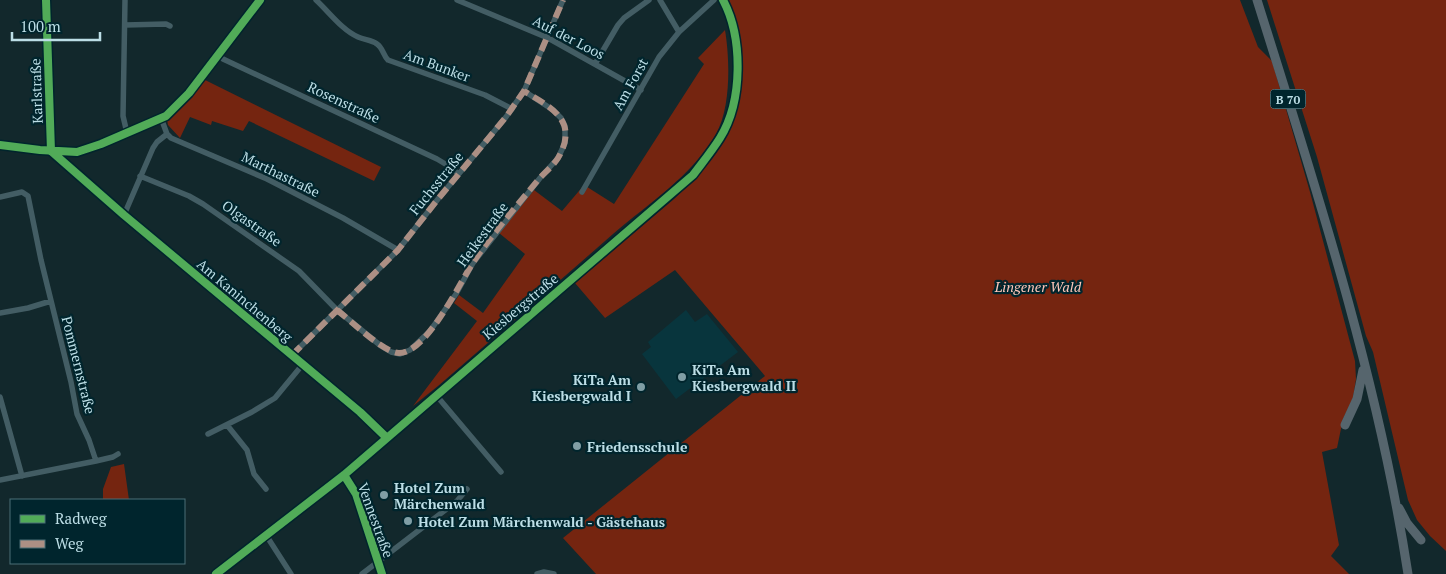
<svg xmlns="http://www.w3.org/2000/svg" width="1446" height="574" viewBox="0 0 1446 574" font-family="'PT Serif',serif">
	<style>
		.built { fill: #08353d }
		.green { fill: #752510 }
		.lines { fill: none; stroke-linecap: round; stroke-linejoin: round }
		.minor { stroke: #435d64; stroke-width: 5.5 }
		.tertiary { stroke: #435d64; stroke-width: 7 }
		.primary { stroke: #56656d; stroke-width: 9 }
		.quiet { stroke: #ac8f84; stroke-width: 6; stroke-dasharray: 12 6; stroke-linecap: butt }
		.cycleway-casing { stroke: #00252d; stroke-width: 11 }
		.cycleway { stroke: #51ab58; stroke-width: 8 }
		.poi-dot { fill: #809ea5; stroke: #00252d; stroke-width: 2 }
		.labels { text-anchor: middle; dominant-baseline: central; stroke-width: 4.5; stroke-linejoin: round; paint-order: stroke }
		.shield { fill: #00252d; stroke: #84a6ae; stroke-width: 1 }
		.shield-label { font-size: 12px; font-weight: bold; fill: #bcdee6 }
		.street-label { font-size: 14px; fill: #bcdee6; stroke: #00252d }
		.park-label { font-size: 14px; font-style: italic; fill: #ffc8ba; stroke: #00252d }
		.poi-label { font-size: 14px; font-weight: bold; fill: #bcdee6; stroke: #00252d; text-anchor: start }
	</style>
	<rect width="100%" height="100%" fill="#12282c"/>
	<path class="built" d="M 686,310 L 695,322 L 707,314 L 738,352 L 676,399 L 642,354 L 651,347 L 648,342 Z"/>
	<path class="green" d="M 726,0 L 1240,0 L 1258,47 L 1272,61 L 1310,192 L 1355,361 L 1356,379 L 1353,398 L 1343,419 L 1337,448 L 1322,452 L 1339,545 L 1331,556 L 1349,574 L 596,574 L 563,538 L 765,376 L 675,270 L 605,318 L 575,283 L 674,199 L 696,177 L 713,157 L 724,137 L 733,114 L 737,75 Z
		M 1267,0 L 1446,0 L 1446,551 L 1430,536 L 1417,520 L 1408,500 L 1373,352 L 1366,336 L 1317,157 Z
		M 725,30 C 730,60 731,107 716,134 C 692,176 649,203 613,234 C 555,285 497,335 438,386 L 413,406 L 477,321 L 454,303 L 459,295 L 483,313 L 525,254 L 499,233 L 534,190 L 562,211 L 584,185 L 614,204 L 704,64 L 698,58 Z
		M 201,78 L 381,167 L 374,181 L 249,121 L 243,131 L 212,121 L 211,125 L 190,117 L 180,138 L 168,125 L 167,119 Z
		M 124,464 L 129,500 L 103,500 L 103,489 L 111,467 Z"/>
	<g class="lines">
		<path class="minor" d="M 46,0 L 51,151
			M 125,0 L 123,116 L 127,133
			M 316,0 C 329,12 342,30 358,37 C 365,40 372,40 377,44 C 383,48 383,55 388,60 L 485,95 L 512,109
			M 457,0 L 548,38 L 641,90
			M 660,0 L 679,32
			M 125,25 L 166,24 L 170,26
			M 217,55 L 223,59 L 437,159 L 452,168 L 458,174
			M 595,64 L 618,25 L 624,18 L 649,0
			M 161,118 L 167,134 L 171,138 L 267,179 L 343,218 L 398,250
			M 140,176 L 189,196 L 203,204 L 299,271 L 337,310 L 381,346 L 391,352 L 400,354 L 410,350 L 430,331 L 456,294 L 473,263 L 540,178 L 558,158 L 565,143 L 565,126 L 561,118 L 553,110 L 524,91
			M 87,183 L 360,412 L 387,438
			M 582,192 L 659,57 L 679,32 L 714,0
			M 0,197 L 22,192 L 28,196 L 41,260 L 71,382 L 77,414 L 89,440 L 96,461
			M 124,215 L 153,148 L 157,142 L 167,134
			M 0,313 L 28,308 L 51,301
			M 292,355 L 398,250 L 438,199 L 506,117 L 524,91 L 563,0
			M 436,395 L 501,472
			M 0,397 L 22,476
			M 227,425 L 247,450 L 254,474 L 266,489
			M 208,434 L 252,412 L 275,398 L 303,364
			M 344,475 L 356,494 L 382,574
			M 0,480 L 96,461 L 113,457 L 118,454
			M 266,535 L 291,574
			M 362,574 L 457,501 L 467,489
			M 537,574 L 544,572 L 554,574"/>
		<path class="tertiary" d="M 0,145 L 40,150 L 77,152 L 101,144 L 166,116 L 189,93 L 260,0
			M 216,574 L 344,475 L 693,175 C 702,163 712,151 720,138 C 743,101 743,38 723,0"/>
		<path class="primary" d="M 1257,0 C 1316,188 1378,378 1408,574
			M 1345,425 L 1357,399 L 1363,370
			M 1399,508 L 1407,523 L 1421,540"/>
		<path class="quiet" d="M 337,310 C 350,320 384,353 399,353 C 427,353 460,282 474,261 C 493,233 516,207 538,180 C 544,173 553,166 558,158 C 564,148 568,136 564,125 C 558,109 538,100 524,91
			M 292,355 L 398,250 L 438,199 L 506,117 L 524,91 L 563,0"/>
		<g class="cycleway-casing">
			<path id="cycleway" d="M 46,0 L 51,151
				M 0,145 L 40,150 L 77,152 L 101,144 L 166,116 L 189,93 L 260,0
				M 51,151 L 124,215 L 360,412 L 387,438
				M 344,475 L 356,494 L 382,574
				M 216,574 L 344,475 L 693,175 C 702,163 712,151 720,138 C 743,101 743,38 723,0"/>
		</g>
		<use href="#cycleway" class="cycleway"/>
	</g>
	<g class="poi-dot">
		<circle cx="682" cy="377" r="5"/>
		<circle cx="641" cy="387" r="5"/>
		<circle cx="577" cy="446" r="5"/>
		<circle cx="384" cy="495" r="5"/>
		<circle cx="408" cy="521" r="5"/>
	</g>
	<g class="labels">
		<rect class="shield" x="1270.5" y="89.5" width="35" height="19" rx="4"/>
		<g class="shield-label">
			<text x="1288" y="99">B 70</text>
		</g>
		<g class="street-label">
			<text transform="translate(569 37) rotate(27)">Auf der Loos</text>
			<text transform="translate(437 65) rotate(20)">Am Bunker</text>
			<text transform="translate(630 84) rotate(-61)">Am Forst</text>
			<text transform="translate(36 91) rotate(-92)">Karlstraße</text>
			<text transform="translate(344 102) rotate(25)">Rosenstraße</text>
			<text transform="translate(281 174) rotate(26)">Marthastraße</text>
			<text transform="translate(436 183) rotate(-51)">Fuchsstraße</text>
			<text transform="translate(252 223) rotate(35)">Olgastraße</text>
			<text transform="translate(482 234) rotate(-54)">Heikestraße</text>
			<text transform="translate(245 300) rotate(40)">Am Kaninchenberg</text>
			<text transform="translate(520 306) rotate(-40)">Kiesbergstraße</text>
			<text transform="translate(79 365) rotate(76)">Pommernstraße</text>
			<text transform="translate(376 520) rotate(70)">Vennestraße</text>
		</g>
		<g class="park-label">
			<text x="1038" y="286">Lingener Wald</text>
		</g>
		<g class="poi-label">
			<text x="692" y="369">KiTa Am<tspan x="692" dy="16">Kiesbergwald II</tspan></text>
			<text x="631" y="379" text-anchor="end">KiTa Am<tspan x="631" dy="16">Kiesbergwald I</tspan></text>
			<text x="587" y="446">Friedensschule</text>
			<text x="394" y="487">Hotel Zum<tspan x="394" dy="16">Märchenwald</tspan></text>
			<text x="418" y="521">Hotel Zum Märchenwald - Gästehaus</text>
		</g>
	</g>
	<rect x="10" y="499" width="175" height="65" fill="#00252d" stroke="#4b6f77"/>
	<rect x="20" y="515" width="25" height="8" fill="#51ab58" stroke="#4b6f77"/>
	<text x="55" y="524" font-size="15" fill="#bcdee6">Radweg</text>
	<rect x="20" y="540" width="25" height="8" fill="#ac8f84" stroke="#4b6f77"/>
	<text x="55" y="549" font-size="15" fill="#bcdee6">Weg</text>
	<path d="M12 32v8h88v-8" fill="none" stroke="#bcdee6" stroke-width="2.5"/>
	<text x="20" y="32" font-size="15" fill="#bcdee6" stroke="#00252d" stroke-width="4" paint-order="stroke">100 m</text>
</svg>
